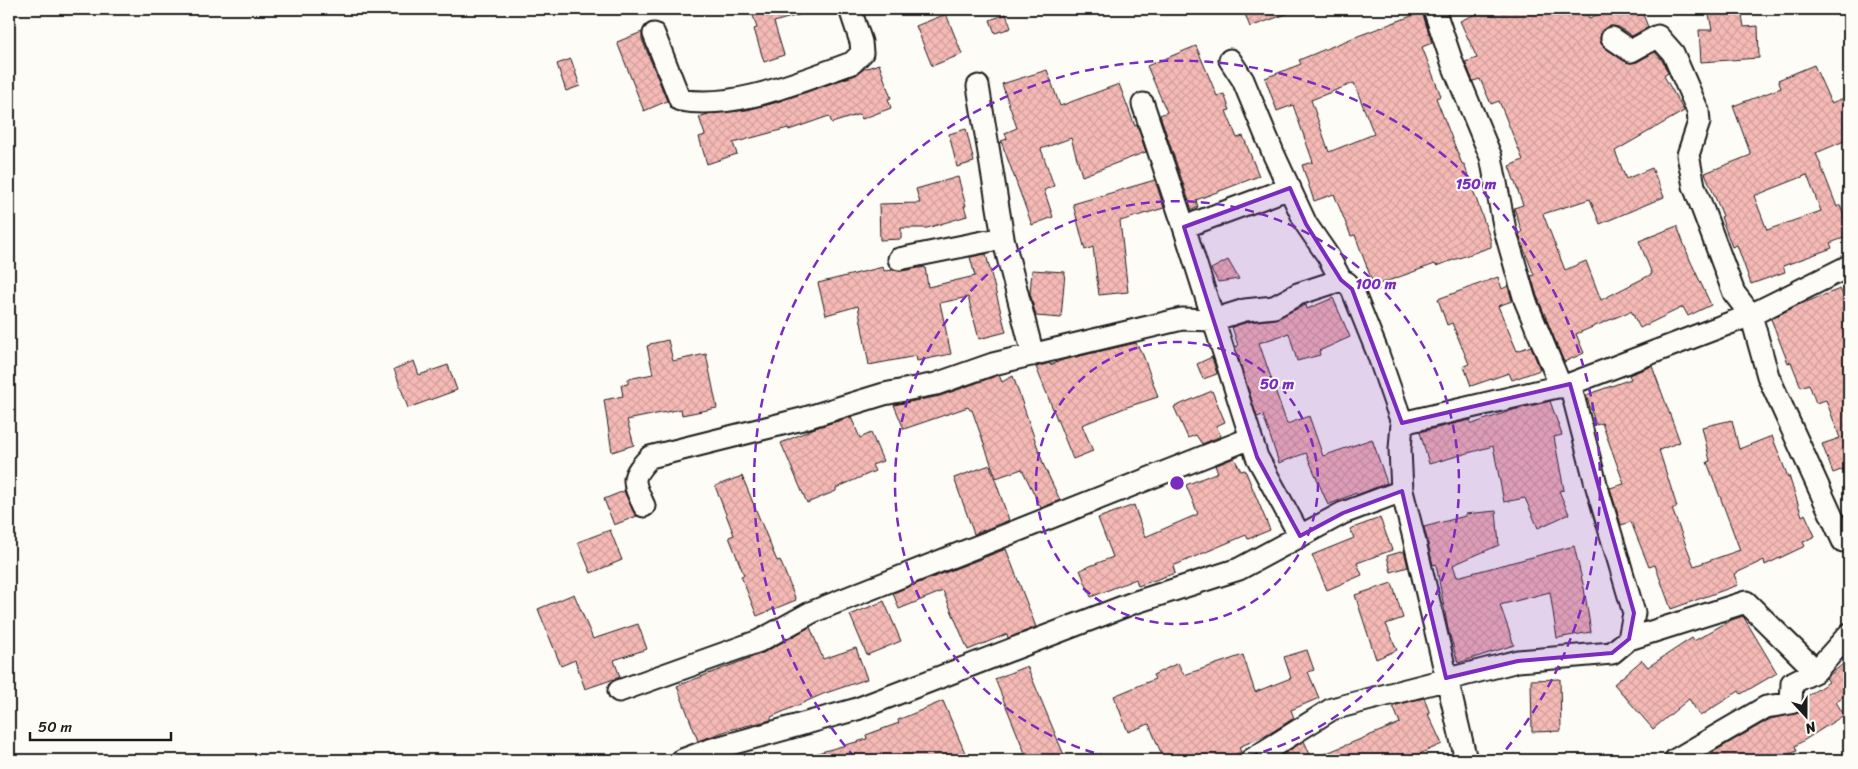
<svg xmlns="http://www.w3.org/2000/svg" width="1858" height="769" viewBox="0 0 1858 769" font-family="Sriracha,sans-serif">
	<style>
		.lines { fill: none; stroke-linecap: round; stroke-linejoin: round }
		.stream { stroke: #5c8396; stroke-width: 5.5 }
		.building { fill: url(#building-cross-hatch); stroke: #1c1c1c; fill-rule: evenodd }
		.street-casing { stroke: #1c1c1c; stroke-width: 25 }
		.street { stroke: #fdfcf7; stroke-width: 21 }
		.marked { fill: #7b2cbf; fill-opacity: 0.2; stroke: #7b2cbf; stroke-width: 4; stroke-linejoin: round }
		.ring { fill: none; stroke: #7b2cbf; stroke-width: 2.5; stroke-dasharray: 9 6 }
		.centre { fill: #7b2cbf; stroke: #fdfcf7; stroke-width: 2.5 }
		.ring-label { font-size: 15px; text-anchor: middle; font-weight: bold; fill: #7b2cbf; stroke: #fdfcf7; stroke-width: 4; stroke-linejoin: round; paint-order: stroke }
	</style>
	<defs>
		<pattern id="building-cross-hatch" width="8" height="8" patternUnits="userSpaceOnUse" patternTransform="scale(1.25)"><rect width="8" height="8" fill="#f6bab6"/><path d="M0 0l8 8M0 8l8-8" fill="none" stroke="#d29f9c"/></pattern>
	</defs>
	<rect width="100%" height="100%" fill="#fdfcf7"/>
	<filter id="ink" filterUnits="userSpaceOnUse"><feTurbulence type="fractalNoise" baseFrequency=".02" numOctaves="2"/><feDisplacementMap in="SourceGraphic" scale="10" xChannelSelector="R" yChannelSelector="G"/><feConvolveMatrix kernelMatrix="1 2 1 2 8 2 1 2 1" color-interpolation-filters="sRGB"/></filter>
	<g filter="url(#ink)">
		<g class="lines">
			<path class="stream" d="M 391,756 L 410,760"/>
		</g>
		<path class="building" d="M 751,9 L 804,9 L 805,13 L 774,22 L 784,55 L 764,62 L 754,29 L 757,28 Z
			M 1243,9 L 1294,9 L 1295,11 L 1250,27 Z
			M 1487,9 L 1585,9 L 1589,18 L 1612,9 L 1641,9 L 1648,27 L 1632,36 L 1619,27 L 1612,26 L 1607,27 L 1601,31 L 1600,38 L 1601,44 L 1605,48 L 1624,61 L 1630,63 L 1637,62 L 1655,52 L 1662,60 L 1668,73 L 1664,76 L 1684,111 L 1615,151 L 1626,179 L 1652,168 L 1664,197 L 1600,224 L 1590,199 L 1543,214 L 1565,270 L 1586,261 L 1601,300 L 1652,274 L 1639,241 L 1677,226 L 1690,260 L 1711,305 L 1688,316 L 1683,307 L 1640,328 L 1631,311 L 1576,334 L 1584,353 L 1564,362 L 1537,296 L 1531,276 L 1534,275 L 1522,244 L 1519,234 L 1522,232 L 1514,208 L 1523,205 L 1509,166 L 1523,160 L 1499,101 L 1491,104 L 1480,79 L 1473,81 L 1465,62 L 1477,58 L 1460,21 Z
			M 1708,9 L 1741,9 L 1744,27 L 1758,26 L 1759,58 L 1701,62 L 1699,30 L 1712,30 Z
			M 1422,12 L 1432,43 L 1422,47 L 1441,96 L 1436,98 L 1462,164 L 1464,164 L 1491,241 L 1491,247 L 1436,266 L 1435,264 L 1374,286 L 1355,235 L 1351,236 L 1334,194 L 1314,201 L 1302,165 L 1313,162 L 1293,105 L 1277,111 L 1265,78 L 1301,64 L 1299,60 L 1350,39 ZM 1354,83 L 1374,134 L 1329,152 L 1311,100 Z
			M 946,14 L 962,54 L 932,66 L 916,26 Z
			M 1006,14 L 1011,28 L 995,33 L 990,20 Z
			M 642,32 L 642,39 L 667,101 L 644,111 L 617,42 Z
			M 1196,46 L 1217,96 L 1224,94 L 1230,110 L 1226,111 L 1237,138 L 1243,136 L 1259,176 L 1196,200 L 1198,207 L 1192,210 L 1160,115 L 1167,112 L 1147,66 Z
			M 571,59 L 580,86 L 566,91 L 557,64 Z
			M 879,64 L 891,98 L 888,99 L 891,108 L 862,119 L 860,114 L 832,123 L 829,116 L 789,130 L 788,128 L 733,143 L 737,154 L 707,164 L 699,137 L 705,135 L 699,117 L 708,114 L 747,110 L 771,104 L 856,75 L 864,69 Z
			M 1814,65 L 1831,103 L 1849,96 L 1849,139 L 1816,153 L 1837,207 L 1840,205 L 1849,230 L 1849,236 L 1830,243 L 1832,248 L 1783,266 L 1785,272 L 1751,284 L 1737,245 L 1732,247 L 1721,217 L 1723,216 L 1705,173 L 1751,155 L 1733,106 L 1781,88 L 1778,80 ZM 1807,175 L 1821,211 L 1767,230 L 1754,196 Z
			M 1047,70 L 1060,106 L 1119,84 L 1135,126 L 1137,125 L 1146,152 L 1082,176 L 1071,138 L 1041,149 L 1054,186 L 1044,190 L 1053,217 L 1032,225 L 1001,141 L 1007,139 L 1005,133 L 1017,128 L 1002,84 Z
			M 966,129 L 974,162 L 957,167 L 949,134 Z
			M 958,177 L 966,206 L 964,206 L 967,216 L 927,228 L 901,228 L 901,239 L 880,240 L 879,204 L 920,203 L 916,189 Z
			M 1155,180 L 1164,208 L 1120,221 L 1128,292 L 1099,295 L 1093,247 L 1085,250 L 1073,204 Z
			M 986,254 L 1006,332 L 979,339 L 968,297 L 940,303 L 951,354 L 917,361 L 916,356 L 869,365 L 858,306 L 826,315 L 818,283 L 883,267 L 884,271 L 893,270 L 901,271 L 925,267 L 928,287 L 975,276 L 970,257 Z
			M 1228,260 L 1239,279 L 1218,282 L 1211,269 Z
			M 1032,270 L 1065,272 L 1061,318 L 1036,316 L 1030,293 Z
			M 1498,277 L 1502,289 L 1508,286 L 1512,301 L 1498,306 L 1517,351 L 1531,346 L 1540,370 L 1512,380 L 1509,373 L 1471,386 L 1464,366 L 1469,364 L 1452,323 L 1447,325 L 1438,299 Z
			M 1840,289 L 1843,295 L 1845,294 L 1849,305 L 1849,467 L 1833,473 L 1822,444 L 1840,438 L 1826,400 L 1816,403 L 1809,384 L 1801,387 L 1791,362 L 1788,363 L 1771,319 L 1798,305 Z
			M 1333,298 L 1350,337 L 1319,351 L 1320,355 L 1297,361 L 1289,333 L 1259,343 L 1287,424 L 1309,416 L 1323,456 L 1372,439 L 1387,483 L 1357,495 L 1356,493 L 1328,505 L 1306,453 L 1279,463 L 1263,415 L 1257,417 L 1235,347 L 1238,346 L 1232,327 L 1248,322 L 1276,319 L 1303,306 L 1306,305 L 1307,309 Z
			M 668,340 L 673,361 L 706,354 L 717,408 L 682,415 L 681,409 L 627,420 L 634,445 L 612,452 L 604,400 L 623,396 L 621,385 L 628,384 L 628,379 L 653,374 L 647,346 L 650,345 L 650,344 Z
			M 1136,343 L 1143,355 L 1158,397 L 1127,407 L 1082,425 L 1093,451 L 1073,459 L 1036,367 L 1050,363 L 1050,365 L 1063,360 Z
			M 1212,357 L 1217,374 L 1203,379 L 1197,364 Z
			M 414,361 L 419,375 L 448,365 L 457,390 L 408,408 L 394,369 Z
			M 1652,366 L 1680,442 L 1659,450 L 1677,507 L 1672,509 L 1694,566 L 1740,550 L 1707,462 L 1710,461 L 1702,427 L 1732,420 L 1739,449 L 1772,436 L 1788,477 L 1789,476 L 1802,516 L 1805,514 L 1815,536 L 1803,542 L 1805,546 L 1765,565 L 1764,560 L 1734,574 L 1738,585 L 1671,609 L 1655,565 L 1649,567 L 1631,522 L 1621,525 L 1610,488 L 1624,484 L 1602,423 L 1596,425 L 1586,395 L 1631,379 L 1629,375 Z
			M 999,375 L 1002,382 L 1013,376 L 1044,466 L 1060,500 L 1041,508 L 1022,469 L 996,478 L 972,410 L 970,410 L 968,407 L 904,429 L 894,405 L 940,396 Z
			M 1212,391 L 1225,422 L 1216,426 L 1221,436 L 1202,444 L 1196,435 L 1188,438 L 1174,407 Z
			M 1550,401 L 1562,435 L 1554,437 L 1564,490 L 1559,491 L 1569,514 L 1538,528 L 1525,498 L 1504,502 L 1493,446 L 1429,464 L 1420,432 L 1470,420 L 1472,424 L 1513,410 Z
			M 851,417 L 860,438 L 871,433 L 883,461 L 872,465 L 875,471 L 836,488 L 836,491 L 807,503 L 781,443 L 815,428 Z
			M 1234,458 L 1241,471 L 1245,470 L 1270,530 L 1248,539 L 1246,535 L 1173,566 L 1175,573 L 1138,586 L 1136,579 L 1091,597 L 1080,570 L 1113,557 L 1098,518 L 1134,505 L 1145,537 L 1198,514 L 1186,485 L 1218,472 L 1215,466 Z
			M 990,465 L 1009,520 L 974,534 L 954,478 Z
			M 742,476 L 777,561 L 780,560 L 796,600 L 757,616 L 741,576 L 744,575 L 729,537 L 734,535 L 715,486 Z
			M 624,491 L 633,511 L 637,516 L 614,525 L 604,499 Z
			M 1496,511 L 1499,545 L 1453,565 L 1457,577 L 1574,546 L 1584,588 L 1591,632 L 1557,638 L 1550,592 L 1500,605 L 1514,645 L 1458,663 L 1448,629 L 1436,564 L 1433,565 L 1424,527 L 1465,516 L 1465,514 Z
			M 1380,518 L 1392,550 L 1357,563 L 1362,575 L 1327,590 L 1312,555 L 1354,538 L 1350,529 Z
			M 610,530 L 622,560 L 591,573 L 578,542 Z
			M 1006,549 L 1036,627 L 1008,638 L 1007,634 L 968,650 L 943,591 L 899,609 L 893,593 Z
			M 1404,551 L 1408,567 L 1391,572 L 1387,556 Z
			M 1392,583 L 1403,618 L 1386,624 L 1397,650 L 1376,659 L 1355,595 Z
			M 574,594 L 593,639 L 638,624 L 647,649 L 614,660 L 620,677 L 585,689 L 575,660 L 561,666 L 538,609 Z
			M 884,601 L 901,641 L 867,655 L 850,615 Z
			M 1743,616 L 1777,673 L 1741,694 L 1739,691 L 1700,716 L 1689,699 L 1653,729 L 1614,684 L 1642,660 L 1648,667 L 1692,638 L 1694,641 L 1729,621 Z
			M 810,627 L 823,659 L 856,648 L 867,679 L 823,694 L 771,717 L 771,720 L 729,730 L 698,741 L 677,686 L 763,653 Z
			M 1307,650 L 1314,670 L 1308,672 L 1319,698 L 1291,710 L 1294,718 L 1269,734 L 1239,747 L 1241,752 L 1221,760 L 1164,760 L 1149,724 L 1128,732 L 1114,696 L 1155,679 L 1153,675 L 1178,663 L 1184,675 L 1243,655 L 1255,692 L 1291,678 L 1284,657 Z
			M 1849,659 L 1849,691 L 1836,702 L 1844,715 L 1795,746 L 1797,751 L 1773,760 L 1699,760 L 1770,719 L 1798,713 L 1802,709 L 1804,698 L 1829,682 L 1826,678 Z
			M 1027,666 L 1066,760 L 1030,760 L 1027,752 L 1025,753 L 995,679 Z
			M 1560,679 L 1561,731 L 1532,732 L 1531,680 Z
			M 1424,698 L 1430,714 L 1428,714 L 1442,744 L 1406,760 L 1280,760 L 1279,757 L 1304,741 L 1312,759 L 1400,723 L 1393,706 Z
			M 943,701 L 968,760 L 807,760 L 807,756 L 867,739 L 866,735 L 899,723 L 898,720 Z"/>
		<g class="lines">
			<g class="street-casing">
				<path id="street" d="M 1434,9 L 1453,65 L 1491,157 L 1505,230 L 1525,300 L 1561,387
					M 654,34 L 680,100 C 736,110 800,81 852,63 L 862,53 L 861,42 L 850,9
					M 1612,38 L 1631,51 L 1658,36 L 1673,53 L 1698,111 L 1699,122 L 1688,155 L 1694,186 L 1734,293 L 1751,315 L 1768,376 L 1843,541
					M 1230,60 L 1243,80 L 1274,155 L 1306,224 L 1328,256 L 1341,280
					M 978,86 L 1003,238 L 1033,355
					M 1143,104 L 1184,227 L 1257,457 L 1300,536
					M 1184,227 L 1290,188
					M 899,259 L 1003,238
					M 1402,423 L 1570,384 L 1751,315 L 1849,266
					M 644,506 C 632,480 630,478 650,457 L 802,419 L 884,394 L 936,384 L 993,364 L 1182,319 L 1213,320 L 1245,310 L 1274,307 L 1298,294 L 1341,280 L 1347,283 L 1352,289 L 1377,351 L 1402,423 L 1400,449 L 1402,491 L 1413,534 L 1466,760
					M 1629,639 L 1746,602 L 1816,671
					M 619,691 L 759,641 L 812,612 L 1251,438
					M 682,760 L 709,750 L 857,709 L 1133,603 L 1239,569 L 1343,513 L 1402,491
					M 1251,760 L 1332,709 L 1518,661 L 1612,653 L 1629,639 L 1634,613 L 1596,484 L 1570,384
					M 1675,760 L 1766,707 L 1791,703 L 1792,683 L 1816,671 L 1849,634"/>
			</g>
			<use href="#street" class="street"/>
		</g>
	</g>
	<path class="marked" d="M 1290,188 L 1306,224 L 1341,280 L 1352,289 L 1402,423 L 1570,384 L 1634,613 L 1629,639 L 1612,653 L 1518,661 L 1446,678 L 1402,491 L 1343,513 L 1300,536 L 1257,457 L 1184,227 Z"/>
	<g class="ring">
		<circle cx="1177" cy="483" r="141"/>
		<path d="M1123 760A282 282 0 1 1 1231 760"/>
		<path d="M855 758A423 423 0 1 1 1499 758"/>
	</g>
	<circle cx="1177" cy="483" r="8" class="centre"/>
	<g class="ring-label">
		<text x="1476" y="189">150 m</text>
		<text x="1376" y="289">100 m</text>
		<text x="1277" y="389">50 m</text>
	</g>
	<rect width="1858" height="769" fill="none" stroke="#fdfcf7" stroke-width="30"/>
	<rect x="15" y="15" width="1828" height="739" fill="none" stroke="#1c1c1c" stroke-width="2" filter="url(#ink)"/>
	<g transform="translate(1806 716) rotate(159)" stroke="#fdfcf7" stroke-width="4" paint-order="stroke">
	<path d="M0-4L9 19L0 12L-9 19Z" fill="#1c1c1c"/>
	<text y="-8" font-size="14" font-weight="bold" text-anchor="middle" fill="#1c1c1c">N</text>
	</g>
	<path d="M30 732v8h141v-8" fill="none" stroke="#1c1c1c" stroke-width="2.5"/>
	<text x="38" y="732" font-size="15" fill="#1c1c1c" stroke="#fdfcf7" stroke-width="4" paint-order="stroke">50 m</text>
</svg>
